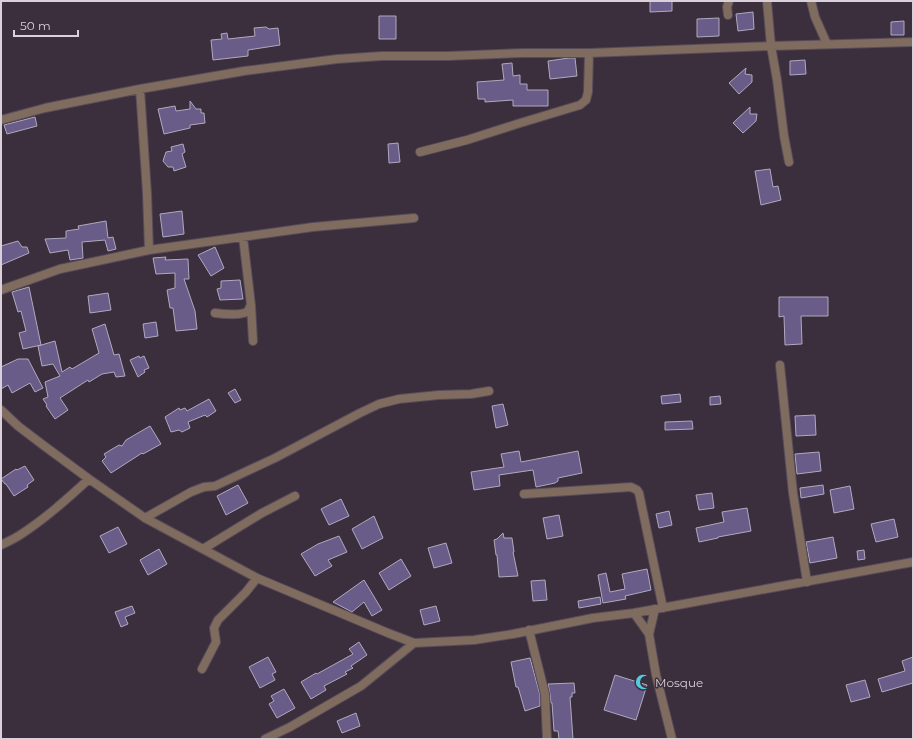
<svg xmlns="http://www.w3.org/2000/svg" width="914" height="740" viewBox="0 0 914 740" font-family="Montserrat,sans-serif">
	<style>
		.building { fill: #695c88; stroke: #afaabf }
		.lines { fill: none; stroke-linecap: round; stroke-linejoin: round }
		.minor-casing { stroke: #574b59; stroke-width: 10 }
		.minor { stroke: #7f6c5e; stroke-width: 8 }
		.labels { text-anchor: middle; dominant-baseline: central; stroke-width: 3; stroke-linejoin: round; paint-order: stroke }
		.poi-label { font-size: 12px; fill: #d9d0da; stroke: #3b2e3d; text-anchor: start }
	</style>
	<rect width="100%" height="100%" fill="#3b2e3d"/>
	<path class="building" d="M 650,1 L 672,1 L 672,11 L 650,12 Z
		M 753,12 L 754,29 L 738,31 L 736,14 Z
		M 379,16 L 396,16 L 396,39 L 379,39 Z
		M 719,18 L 719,36 L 697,37 L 697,19 Z
		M 904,21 L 904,35 L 891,35 L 891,22 Z
		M 266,27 L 269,29 L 278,28 L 280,45 L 248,50 L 248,56 L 213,60 L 211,40 L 222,39 L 221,34 L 227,33 L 228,39 L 255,36 L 254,28 Z
		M 569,58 L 575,58 L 577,76 L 550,79 L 548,61 Z
		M 805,60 L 806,74 L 790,75 L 790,61 Z
		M 512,63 L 513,76 L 520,75 L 520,84 L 527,84 L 527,90 L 548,90 L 548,106 L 513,106 L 513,100 L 485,102 L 485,99 L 478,99 L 477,82 L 504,80 L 502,64 Z
		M 746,68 L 745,74 L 752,75 L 752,82 L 739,94 L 729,83 Z
		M 190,101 L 196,109 L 201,109 L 201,113 L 204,113 L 205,123 L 190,125 L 190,128 L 164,134 L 158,109 L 175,106 L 176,111 L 190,109 Z
		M 750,107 L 750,114 L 757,114 L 756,121 L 743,133 L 733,123 Z
		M 35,117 L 37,126 L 7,134 L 4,125 Z
		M 398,143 L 400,162 L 389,163 L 388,144 Z
		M 183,144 L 185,152 L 182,154 L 186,167 L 174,171 L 173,167 L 168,167 L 163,161 L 166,152 L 172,151 L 171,147 Z
		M 770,169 L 773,187 L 778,186 L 781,200 L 761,205 L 755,171 Z
		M 182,211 L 184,234 L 163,237 L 160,214 Z
		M 106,221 L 108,238 L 113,237 L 116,249 L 108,251 L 105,240 L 82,242 L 83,258 L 70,260 L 68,250 L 50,253 L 45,239 L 66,238 L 66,231 L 79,229 L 78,226 Z
		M 18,241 L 22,247 L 27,247 L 29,253 L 1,265 L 1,246 Z
		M 215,247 L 224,268 L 211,276 L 198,255 Z
		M 166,257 L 165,260 L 188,259 L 189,279 L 184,279 L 195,311 L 197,329 L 176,331 L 173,308 L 170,308 L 167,290 L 175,288 L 175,273 L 156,274 L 153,258 Z
		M 240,280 L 243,299 L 220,300 L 217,289 L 221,288 L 221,281 Z
		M 29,287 L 41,345 L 23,349 L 19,333 L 26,331 L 21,311 L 18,312 L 12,292 Z
		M 108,293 L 111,310 L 90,313 L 88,296 Z
		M 779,297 L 828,297 L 828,316 L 801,316 L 802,344 L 785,345 L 784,316 L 779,317 Z
		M 156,322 L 158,336 L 145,338 L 143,324 Z
		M 105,324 L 114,355 L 119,354 L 125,376 L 116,377 L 114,372 L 102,374 L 89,382 L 88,380 L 60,398 L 68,410 L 55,419 L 46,406 L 47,405 L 43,399 L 48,397 L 45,382 L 60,376 L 53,364 L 42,366 L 38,346 L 55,341 L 62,372 L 70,367 L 72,369 L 99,353 L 92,329 Z
		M 139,356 L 140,358 L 144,356 L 149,368 L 144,370 L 145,372 L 138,377 L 130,360 Z
		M 18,359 L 28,359 L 43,388 L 35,392 L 30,383 L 12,393 L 8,385 L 1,389 L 1,367 Z
		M 235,389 L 241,400 L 235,403 L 228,393 Z
		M 680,394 L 681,402 L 662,404 L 661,396 Z
		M 720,396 L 721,404 L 710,405 L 710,397 Z
		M 209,399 L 216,411 L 207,417 L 205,415 L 188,422 L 190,428 L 182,432 L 179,430 L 171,432 L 165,417 L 179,408 L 180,410 L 185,408 L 187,411 Z
		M 503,404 L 508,425 L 496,428 L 492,406 Z
		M 815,415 L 816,435 L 796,436 L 795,416 Z
		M 692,421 L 693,429 L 665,430 L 665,422 Z
		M 150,426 L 161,444 L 143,454 L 142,453 L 111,473 L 102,461 L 106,457 L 104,454 L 119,445 L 122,446 L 126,440 Z
		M 519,451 L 521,462 L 578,451 L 582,473 L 558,478 L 558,481 L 555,483 L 536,487 L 533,470 L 499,475 L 500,486 L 474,490 L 471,472 L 504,467 L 501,454 Z
		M 819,452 L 821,471 L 797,474 L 795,454 Z
		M 25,466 L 34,480 L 27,485 L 28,487 L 14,496 L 6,484 L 5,484 L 1,479 L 16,469 L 17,470 Z
		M 238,485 L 248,503 L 226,515 L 217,496 Z
		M 823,485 L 824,494 L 801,498 L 800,488 Z
		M 850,486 L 854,509 L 834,513 L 830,490 Z
		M 712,493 L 714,508 L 699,510 L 696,495 Z
		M 341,499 L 349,516 L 329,525 L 321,509 Z
		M 747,508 L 751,531 L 718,537 L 718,538 L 699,542 L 696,528 L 724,522 L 722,512 Z
		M 669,511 L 672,525 L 659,528 L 656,514 Z
		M 559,515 L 563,536 L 547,539 L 543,518 Z
		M 374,516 L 383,538 L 362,549 L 352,529 Z
		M 894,519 L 898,537 L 876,542 L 871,524 Z
		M 118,527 L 127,544 L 109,553 L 100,536 Z
		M 503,533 L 504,538 L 512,538 L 514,552 L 513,552 L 518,576 L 499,577 L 497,555 L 496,555 L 494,540 L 497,539 Z
		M 339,536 L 347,552 L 328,560 L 332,566 L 315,576 L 301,554 L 318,544 Z
		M 833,537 L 837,558 L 810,563 L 806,542 Z
		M 446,543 L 452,563 L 434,568 L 428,548 Z
		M 159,549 L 167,564 L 148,575 L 140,560 Z
		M 864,550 L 865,559 L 858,560 L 857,551 Z
		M 401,559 L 411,576 L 389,590 L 379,573 Z
		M 647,569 L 651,590 L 625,596 L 626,599 L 603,603 L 598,575 L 606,573 L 610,592 L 625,589 L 622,574 Z
		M 364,580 L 382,610 L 372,616 L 364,602 L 352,612 L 333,602 Z
		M 545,580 L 547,600 L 533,601 L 531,581 Z
		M 600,597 L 601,604 L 579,608 L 578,601 Z
		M 132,606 L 135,613 L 125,617 L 128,624 L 121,627 L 115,612 Z
		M 436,606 L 440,621 L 424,625 L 420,610 Z
		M 359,642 L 367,655 L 351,666 L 353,668 L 345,672 L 347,674 L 324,686 L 326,690 L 311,699 L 301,682 L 316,673 L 317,674 L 353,654 L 349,649 Z
		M 268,657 L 276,672 L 272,674 L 275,680 L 260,688 L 249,667 Z
		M 913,657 L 913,683 L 882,692 L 878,679 L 905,671 L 902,661 Z
		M 530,658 L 540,695 L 540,706 L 525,711 L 518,687 L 516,687 L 511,662 Z
		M 615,675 L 647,685 L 636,720 L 604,710 Z
		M 865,680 L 870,697 L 851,702 L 846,685 Z
		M 574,683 L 575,693 L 572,693 L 572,697 L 570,697 L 573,739 L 559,739 L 558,731 L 554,731 L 552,703 L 551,703 L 550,694 L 548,684 Z
		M 284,689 L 295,708 L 277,718 L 269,704 L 274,701 L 271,696 Z
		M 356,713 L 360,726 L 342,733 L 337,721 Z"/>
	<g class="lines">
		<g class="minor-casing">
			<path id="minor" d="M 767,1 L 771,46 L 777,80 L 784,136 L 789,162
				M 811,1 L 815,17 L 827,44
				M 728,15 L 727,7 L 729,1
				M 140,89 L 147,193 L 149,250
				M 1,120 L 45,108 L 140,89 L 244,71 L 337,59 L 382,56 L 448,56 L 523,53 L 589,53 L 771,46 L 913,42
				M 420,152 L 467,140 L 517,124 L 580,105 L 586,100 L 588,92 L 589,53
				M 243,237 L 251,305 L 253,341
				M 1,290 L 60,269 L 149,250 L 313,227 L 414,218
				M 215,313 C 222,314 243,316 248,311 C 249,309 250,306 251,305
				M 780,365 L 793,493 L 807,582
				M 1,410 L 18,426 L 43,445 L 89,479 L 145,518 L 257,578 L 388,633 L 414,643 L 474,640 L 513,634 L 593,618 L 634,613 L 913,562
				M 524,494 L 631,487 L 637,490 L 639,493 L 663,608
				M 145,518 L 191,492 L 204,487 L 215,486 L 275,458 L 360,413 L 379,404 L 399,399 L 439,395 L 471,394 L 489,391
				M 1,545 C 7,542 14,539 20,535 C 45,519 67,499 89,479
				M 203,549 L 262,513 L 295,496
				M 655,609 L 649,634 L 656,675 L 672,739
				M 634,613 L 649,634
				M 529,630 L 545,694 L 547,739
				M 202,669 L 216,642 L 214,628 L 218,620 L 246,592 L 257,578
				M 265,739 L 290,727 L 361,686 L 414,643"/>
		</g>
		<use href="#minor" class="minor"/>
	</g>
	<defs>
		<g id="mosque-bare" transform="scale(1.2)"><path d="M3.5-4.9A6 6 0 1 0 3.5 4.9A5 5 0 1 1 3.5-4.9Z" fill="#54cadd" stroke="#3b2e3d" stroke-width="2.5" paint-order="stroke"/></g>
	</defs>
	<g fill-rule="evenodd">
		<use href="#mosque-bare" x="643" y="682"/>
	</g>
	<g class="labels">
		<g class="poi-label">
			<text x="655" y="682">Mosque</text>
		</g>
	</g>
	<rect width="914" height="740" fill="none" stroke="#d9d0da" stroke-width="4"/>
	<path d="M14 30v6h64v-6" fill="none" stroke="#d9d0da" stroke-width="2"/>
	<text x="20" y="30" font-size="12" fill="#d9d0da" stroke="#3b2e3d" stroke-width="3" paint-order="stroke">50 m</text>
</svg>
